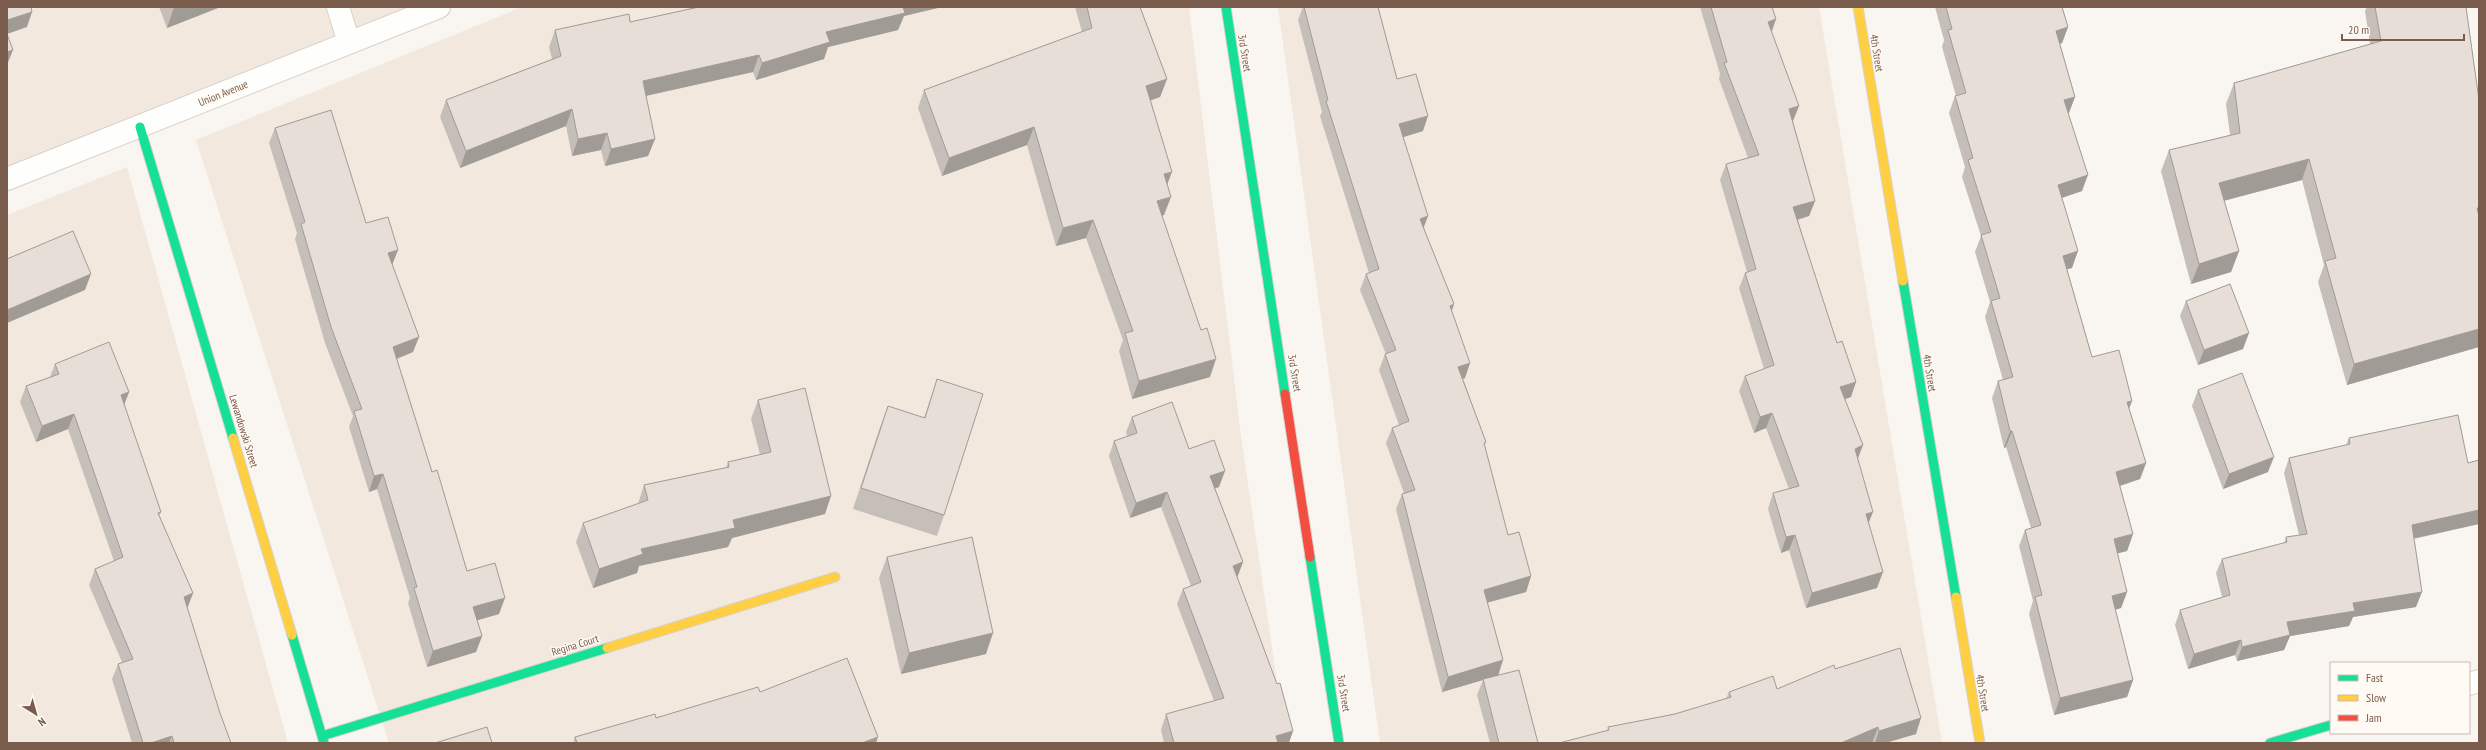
<svg xmlns="http://www.w3.org/2000/svg" width="2486" height="750" viewBox="0 0 2486 750" font-family="'PT Sans Narrow',sans-serif">
	<style>
		.residential { fill: #f2e8de }
		.lines { fill: none; stroke-linecap: round; stroke-linejoin: round }
		.street-casing { stroke: #d7d1cb; stroke-width: 24 }
		.fast-casing { stroke: #d9d2cb; stroke-width: 11 }
		.slow-casing { stroke: #d9d2cb; stroke-width: 11 }
		.jam-casing { stroke: #d9d2cb; stroke-width: 11 }
		.street { stroke: #fefefd; stroke-width: 22 }
		.fast { stroke: #16e098; stroke-width: 9 }
		.slow { stroke: #ffcf43; stroke-width: 9 }
		.jam { stroke: #f24e42; stroke-width: 9 }
		.wall { fill: #c6bfb9 }
		.shaded-wall { fill: #a19b96 }
		.building { fill: #e6ded7; stroke: #a19b96 }
		.labels { text-anchor: middle; dominant-baseline: central; stroke-width: 3; stroke-linejoin: round; paint-order: stroke }
		.street-label { font-size: 11px; fill: #7a5c4d; stroke: #fffaf3 }
	</style>
	<rect width="100%" height="100%" fill="#f9f5f0"/>
	<path class="residential" d="M 7,7 L 439,7 L 7,179 Z
		M 522,7 L 1189,7 L 1241,436 L 1286,743 L 389,743 L 196,140 Z
		M 1278,7 L 1819,7 L 1942,743 L 1380,743 Z
		M 127,167 L 288,743 L 7,743 L 7,215 Z"/>
	<g class="lines">
		<g class="street-casing">
			<path id="street" d="M 338,7 L 349,43
				M 7,179 L 439,7
				M 2469,684 L 2479,681"/>
		</g>
		<g class="fast-casing">
			<path id="fast" d="M 1226,7 L 1285,394
				M 140,127 L 233,438
				M 1903,281 L 1956,597
				M 1310,557 L 1339,743
				M 292,635 L 324,743
				M 322,736 L 607,648
				M 2270,743 L 2331,725"/>
		</g>
		<g class="slow-casing">
			<path id="slow" d="M 1858,7 L 1903,281
				M 233,438 L 292,635
				M 1956,597 L 1980,743
				M 607,648 L 835,577"/>
		</g>
		<g class="jam-casing">
			<path id="jam" d="M 1285,394 L 1310,557"/>
		</g>
		<use href="#street" class="street"/>
		<use href="#fast" class="fast"/>
		<use href="#slow" class="slow"/>
		<use href="#jam" class="jam"/>
	</g>
	<path class="wall" d="M 159,7 L 218,7 L 218,8 L 167,28 Z
		M 699,7 L 942,7 L 904,16 L 898,30 L 828,47 L 824,59 L 756,80 L 753,72 L 646,96 L 655,139 L 648,156 L 605,166 L 601,150 L 572,156 L 566,126 L 460,168 L 440,117 L 446,100 L 552,59 L 549,47 L 555,30 L 630,22 Z
		M 1075,7 L 1140,7 L 1167,79 L 1160,97 L 1151,100 L 1167,184 L 1164,215 L 1162,216 L 1210,377 L 1132,399 L 1119,351 L 1123,340 L 1086,238 L 1056,246 L 1027,145 L 942,176 L 918,108 L 924,90 L 1082,32 Z
		M 1303,7 L 1378,7 L 1397,79 L 1423,131 L 1403,137 L 1424,228 L 1452,311 L 1465,378 L 1463,379 L 1486,442 L 1484,447 L 1508,535 L 1531,576 L 1526,592 L 1487,603 L 1498,675 L 1538,743 L 1490,743 L 1477,695 L 1483,680 L 1442,692 L 1396,509 L 1402,494 L 1404,493 L 1386,443 L 1392,428 L 1399,425 L 1379,370 L 1385,354 L 1386,354 L 1360,290 L 1366,274 L 1369,273 L 1320,116 L 1322,112 L 1298,20 Z
		M 1700,7 L 1772,7 L 1776,19 L 1772,32 L 1793,121 L 1793,122 L 1815,201 L 1809,216 L 1798,220 L 1851,397 L 1845,399 L 1858,459 L 1869,523 L 1877,588 L 1806,608 L 1789,550 L 1781,553 L 1768,509 L 1773,493 L 1789,489 L 1766,428 L 1754,433 L 1739,391 L 1745,376 L 1764,369 L 1739,288 L 1745,273 L 1747,272 L 1720,180 L 1726,164 L 1748,158 L 1719,79 L 1720,74 Z
		M 1935,7 L 2062,7 L 2068,27 L 2062,43 L 2060,44 L 2075,97 L 2068,113 L 2082,191 L 2062,198 L 2072,268 L 2067,269 L 2092,357 L 2129,408 L 2146,463 L 2140,479 L 2120,486 L 2133,534 L 2127,551 L 2117,553 L 2127,592 L 2121,608 L 2115,610 L 2133,680 L 2127,697 L 2054,715 L 2029,614 L 2033,601 L 2019,546 L 2025,530 L 2031,528 L 2006,447 L 2004,448 L 1992,398 L 1998,381 L 2003,380 L 1985,317 L 1990,302 L 1975,252 L 1981,236 L 1962,177 L 1965,167 L 1949,113 L 1955,96 L 1956,96 L 1942,47 L 1944,40 Z
		M 2367,7 L 2466,7 L 2479,100 L 2479,347 L 2347,385 L 2318,282 L 2324,265 L 2302,180 L 2224,201 L 2239,251 L 2231,272 L 2191,284 L 2161,171 L 2169,150 L 2230,135 L 2226,104 L 2234,83 L 2370,44 L 2365,11 Z
		M 275,128 L 366,223 L 398,250 L 392,265 L 413,352 L 397,359 L 432,472 L 467,571 L 499,614 L 477,620 L 482,636 L 476,652 L 427,667 L 408,603 L 410,598 L 377,489 L 369,492 L 349,427 L 353,416 L 325,343 L 295,239 L 297,233 L 269,143 Z
		M 2186,301 L 2243,349 L 2198,365 L 2180,316 Z
		M 55,364 L 129,392 L 124,405 L 161,512 L 159,516 L 193,593 L 187,609 L 220,713 L 231,743 L 132,743 L 112,679 L 118,664 L 122,662 L 89,585 L 95,569 L 114,561 L 68,429 L 36,442 L 20,402 L 26,386 L 50,377 Z
		M 937,379 L 944,515 L 937,536 L 853,509 L 880,427 L 888,406 L 924,418 Z
		M 2198,390 L 2268,472 L 2223,489 L 2192,406 Z
		M 758,400 L 825,514 L 732,538 L 728,547 L 639,566 L 637,573 L 593,588 L 576,542 L 583,523 L 638,504 L 644,485 L 726,468 L 728,462 L 760,455 L 751,419 Z
		M 1132,417 L 1189,449 L 1219,487 L 1215,488 L 1243,562 L 1237,577 L 1289,743 L 1164,743 L 1161,730 L 1166,714 L 1214,701 L 1177,604 L 1183,589 L 1191,586 L 1161,507 L 1130,518 L 1109,456 L 1114,441 L 1127,436 L 1126,432 Z
		M 2349,438 L 2468,463 L 2479,460 L 2479,524 L 2414,539 L 2416,607 L 2353,617 L 2349,626 L 2290,636 L 2284,650 L 2237,661 L 2235,655 L 2188,669 L 2175,625 L 2180,610 L 2222,597 L 2216,573 L 2222,559 L 2284,543 L 2286,537 L 2299,535 L 2284,473 L 2289,458 L 2346,445 Z
		M 887,557 L 986,654 L 901,674 L 879,578 Z
		M 1835,669 L 1916,734 L 1885,743 L 1559,743 L 1607,731 L 1608,727 L 1675,714 L 1726,699 L 1729,692 L 1777,689 Z
		M 760,692 L 876,743 L 573,743 L 575,737 Z"/>
	<path class="shaded-wall" d="M 174,7 L 218,7 L 218,8 L 167,28 Z
		M 899,7 L 942,7 L 904,16 L 898,30 L 828,47 L 824,59 L 756,80 L 762,63 L 826,32 Z
		M 32,12 L 27,27 L 7,34 L 7,20 Z
		M 1776,19 L 1770,35 L 1768,22 Z
		M 2068,27 L 2062,43 L 2050,47 L 2056,31 Z
		M 13,50 L 7,65 L 7,52 Z
		M 759,55 L 753,72 L 636,98 L 643,81 Z
		M 1167,79 L 1160,97 L 1140,104 L 1146,86 Z
		M 2075,97 L 2069,113 L 2058,116 L 2064,100 Z
		M 1799,106 L 1793,121 L 1783,125 L 1789,109 Z
		M 572,109 L 566,126 L 460,168 L 466,151 Z
		M 1428,116 L 1423,131 L 1394,140 L 1399,124 Z
		M 1034,127 L 1027,145 L 942,176 L 949,158 Z
		M 607,133 L 601,150 L 572,156 L 578,139 Z
		M 655,139 L 648,156 L 605,166 L 611,149 Z
		M 2309,159 L 2302,180 L 2211,204 L 2219,183 Z
		M 1172,172 L 1165,190 L 1164,174 Z
		M 2088,175 L 2082,191 L 2052,201 L 2058,185 Z
		M 1171,197 L 1164,215 L 1150,219 L 1157,201 Z
		M 1815,201 L 1809,216 L 1788,222 L 1793,207 Z
		M 2477,208 L 2479,208 L 2479,226 Z
		M 1428,216 L 1422,232 L 1420,219 Z
		M 1093,220 L 1086,238 L 1056,246 L 1063,228 Z
		M 398,250 L 392,265 L 388,253 Z
		M 2078,251 L 2072,268 L 2057,272 L 2063,256 Z
		M 2239,251 L 2231,272 L 2191,284 L 2199,264 Z
		M 91,274 L 85,290 L 7,323 L 7,310 Z
		M 1454,304 L 1449,320 L 1450,306 Z
		M 2479,329 L 2479,347 L 2347,385 L 2354,364 Z
		M 2249,333 L 2243,349 L 2198,365 L 2204,350 Z
		M 419,337 L 413,352 L 388,362 L 393,347 Z
		M 1216,359 L 1210,377 L 1132,399 L 1139,381 Z
		M 1470,363 L 1465,378 L 1453,382 L 1458,367 Z
		M 1856,382 L 1851,397 L 1835,403 L 1840,387 Z
		M 129,392 L 123,408 L 121,395 Z
		M 2132,401 L 2126,417 L 2127,402 Z
		M 1772,413 L 1766,428 L 1754,433 L 1760,417 Z
		M 74,414 L 68,429 L 36,442 L 42,426 Z
		M 2010,431 L 2012,431 L 2006,447 L 2004,448 Z
		M 1863,445 L 1857,461 L 1855,449 Z
		M 2274,457 L 2268,472 L 2223,489 L 2229,474 Z
		M 2146,463 L 2140,479 L 2110,489 L 2116,472 Z
		M 1225,471 L 1219,487 L 1204,492 L 1210,476 Z
		M 383,474 L 377,489 L 369,492 L 374,476 Z
		M 1167,492 L 1161,507 L 1130,518 L 1136,503 Z
		M 831,496 L 825,514 L 732,538 L 728,547 L 639,566 L 637,573 L 593,588 L 599,569 L 641,549 L 733,520 Z
		M 2479,510 L 2479,524 L 2406,540 L 2412,525 Z
		M 1873,512 L 1867,527 L 1866,514 Z
		M 2133,534 L 2127,551 L 2108,556 L 2114,539 Z
		M 1795,535 L 1789,550 L 1781,553 L 1786,537 Z
		M 1243,562 L 1237,578 L 1233,566 Z
		M 1883,572 L 1877,588 L 1806,608 L 1812,593 Z
		M 1531,576 L 1526,592 L 1478,605 L 1484,590 Z
		M 2127,592 L 2121,608 L 2106,612 L 2112,596 Z
		M 2422,592 L 2416,607 L 2353,617 L 2349,626 L 2290,636 L 2284,650 L 2237,661 L 2242,647 L 2287,622 L 2353,603 Z
		M 193,593 L 187,609 L 184,597 Z
		M 505,598 L 499,614 L 468,623 L 473,607 Z
		M 993,633 L 986,654 L 901,674 L 909,653 Z
		M 482,636 L 476,652 L 427,667 L 433,651 Z
		M 2241,640 L 2235,655 L 2188,669 L 2194,654 Z
		M 1503,660 L 1498,676 L 1483,679 L 1483,680 L 1442,692 L 1448,677 Z
		M 2133,680 L 2127,697 L 2054,715 L 2060,698 Z
		M 1921,718 L 1916,734 L 1885,743 L 1875,743 L 1879,731 Z
		M 1878,727 L 1872,743 L 1841,743 Z
		M 1293,731 L 1289,743 L 1273,743 L 1276,736 Z
		M 172,736 L 169,743 L 151,743 Z
		M 878,737 L 876,743 L 862,743 Z"/>
	<path class="building" d="M 7,7 L 31,7 L 32,12 L 7,20 Z
		M 699,7 L 903,7 L 905,13 L 826,32 L 830,42 L 762,63 L 759,55 L 643,81 L 655,139 L 611,149 L 607,133 L 578,139 L 572,109 L 466,151 L 446,100 L 561,56 L 555,30 L 629,14 L 630,22 Z
		M 1087,7 L 1140,7 L 1167,79 L 1146,86 L 1172,172 L 1164,174 L 1171,197 L 1157,201 L 1201,330 L 1207,328 L 1216,359 L 1139,381 L 1125,333 L 1133,331 L 1093,220 L 1063,228 L 1034,127 L 949,158 L 924,90 L 1092,28 Z
		M 1304,7 L 1378,7 L 1397,79 L 1416,74 L 1428,116 L 1399,124 L 1428,216 L 1420,219 L 1454,304 L 1450,306 L 1470,363 L 1458,367 L 1486,442 L 1484,443 L 1508,535 L 1519,532 L 1531,576 L 1484,590 L 1503,660 L 1448,677 L 1402,494 L 1415,490 L 1392,428 L 1409,421 L 1385,354 L 1396,350 L 1366,274 L 1379,269 L 1326,101 L 1328,100 Z
		M 1711,7 L 1772,7 L 1776,19 L 1768,22 L 1799,106 L 1789,109 L 1815,201 L 1793,207 L 1837,343 L 1842,341 L 1856,382 L 1840,387 L 1863,445 L 1855,449 L 1873,512 L 1866,514 L 1883,572 L 1812,593 L 1795,535 L 1786,537 L 1773,493 L 1799,486 L 1772,413 L 1760,417 L 1745,376 L 1774,365 L 1745,273 L 1756,269 L 1726,164 L 1759,155 L 1724,63 L 1727,62 Z
		M 1946,7 L 2062,7 L 2068,27 L 2056,31 L 2075,97 L 2064,100 L 2088,175 L 2058,185 L 2078,251 L 2063,256 L 2092,357 L 2119,350 L 2132,401 L 2127,402 L 2146,463 L 2116,472 L 2133,534 L 2114,539 L 2127,592 L 2112,596 L 2133,680 L 2060,698 L 2035,597 L 2042,595 L 2025,530 L 2041,525 L 2012,431 L 2010,431 L 1998,381 L 2013,377 L 1991,301 L 2000,298 L 1981,235 L 1991,232 L 1968,160 L 1973,158 L 1955,96 L 1966,93 L 1948,30 L 1952,29 Z
		M 2375,7 L 2466,7 L 2479,100 L 2479,208 L 2477,208 L 2479,216 L 2479,329 L 2354,364 L 2325,261 L 2336,258 L 2309,159 L 2219,183 L 2239,251 L 2199,264 L 2169,150 L 2240,133 L 2234,83 L 2381,41 Z
		M 7,34 L 13,50 L 7,52 Z
		M 331,110 L 366,223 L 388,217 L 398,250 L 388,253 L 419,337 L 393,347 L 432,472 L 437,470 L 467,571 L 495,563 L 505,598 L 473,607 L 482,636 L 433,651 L 414,588 L 417,587 L 383,474 L 374,476 L 354,411 L 362,409 L 331,327 L 301,224 L 305,222 L 275,128 Z
		M 73,231 L 91,274 L 7,310 L 7,259 Z
		M 2230,284 L 2249,333 L 2204,350 L 2186,301 Z
		M 109,342 L 129,392 L 121,395 L 161,512 L 158,513 L 193,593 L 184,597 L 220,713 L 231,743 L 174,743 L 172,736 L 151,743 L 143,743 L 118,664 L 133,659 L 95,569 L 123,557 L 74,414 L 42,426 L 26,386 L 59,374 L 55,364 Z
		M 2242,373 L 2274,457 L 2229,474 L 2198,390 Z
		M 937,379 L 983,394 L 944,515 L 861,488 L 888,406 L 925,418 Z
		M 805,388 L 831,496 L 733,520 L 735,528 L 641,549 L 643,554 L 599,569 L 583,523 L 648,500 L 644,485 L 729,467 L 728,462 L 771,452 L 758,400 Z
		M 1172,402 L 1189,449 L 1214,440 L 1225,471 L 1210,476 L 1243,562 L 1233,566 L 1277,684 L 1280,683 L 1293,731 L 1276,736 L 1278,743 L 1174,743 L 1166,714 L 1224,698 L 1183,589 L 1201,582 L 1167,492 L 1136,503 L 1114,441 L 1137,433 L 1132,417 Z
		M 2458,415 L 2468,463 L 2479,460 L 2479,510 L 2412,525 L 2422,592 L 2353,603 L 2355,611 L 2287,622 L 2290,635 L 2242,647 L 2241,640 L 2194,654 L 2180,610 L 2230,595 L 2222,559 L 2287,542 L 2286,537 L 2307,534 L 2289,458 L 2350,444 L 2349,438 Z
		M 972,537 L 993,633 L 909,653 L 887,557 Z
		M 1900,648 L 1921,718 L 1879,731 L 1878,727 L 1841,743 L 1559,743 L 1609,730 L 1608,727 L 1675,714 L 1731,697 L 1729,692 L 1773,676 L 1777,689 L 1834,665 L 1835,669 Z
		M 847,658 L 878,737 L 862,743 L 577,743 L 575,737 L 655,714 L 656,718 L 758,687 L 760,692 Z
		M 1519,670 L 1538,743 L 1499,743 L 1483,679 Z
		M 487,727 L 492,743 L 435,743 Z"/>
	<g class="labels">
		<g class="street-label">
			<text transform="translate(1245 53) rotate(81)">3rd Street</text>
			<text transform="translate(1877 53) rotate(81)">4th Street</text>
			<text transform="translate(223 93) rotate(-22)">Union Avenue</text>
			<text transform="translate(1295 373) rotate(81)">3rd Street</text>
			<text transform="translate(1930 373) rotate(81)">4th Street</text>
			<text transform="translate(244 431) rotate(73)">Lewandowski Street</text>
			<text transform="translate(575 645) rotate(-17)">Regina Court</text>
			<text transform="translate(1344 693) rotate(81)">3rd Street</text>
			<text transform="translate(1983 693) rotate(81)">4th Street</text>
		</g>
	</g>
	<rect width="2486" height="750" fill="none" stroke="#7a5c4d" stroke-width="16"/>
	<rect x="2330" y="662" width="140" height="72" fill="#fffaf3" stroke="#cabbb1"/>
	<rect x="2338" y="675" width="20" height="6" fill="#16e098" stroke="#cabbb1"/>
	<text x="2366" y="682" font-size="12" fill="#7a5c4d">Fast</text>
	<rect x="2338" y="695" width="20" height="6" fill="#ffcf43" stroke="#cabbb1"/>
	<text x="2366" y="702" font-size="12" fill="#7a5c4d">Slow</text>
	<rect x="2338" y="715" width="20" height="6" fill="#f24e42" stroke="#cabbb1"/>
	<text x="2366" y="722" font-size="12" fill="#7a5c4d">Jam</text>
	<g transform="translate(36 714) rotate(143)" stroke="#fffaf3" stroke-width="3" paint-order="stroke">
	<path d="M0-3L7 15L0 10L-7 15Z" fill="#7a5c4d"/>
	<text y="-6" font-size="11" font-weight="bold" text-anchor="middle" fill="#7a5c4d">N</text>
	</g>
	<path d="M2342 34v6h122v-6" fill="none" stroke="#7a5c4d" stroke-width="2"/>
	<text x="2348" y="34" font-size="12" fill="#7a5c4d" stroke="#fffaf3" stroke-width="3" paint-order="stroke">20 m</text>
</svg>
